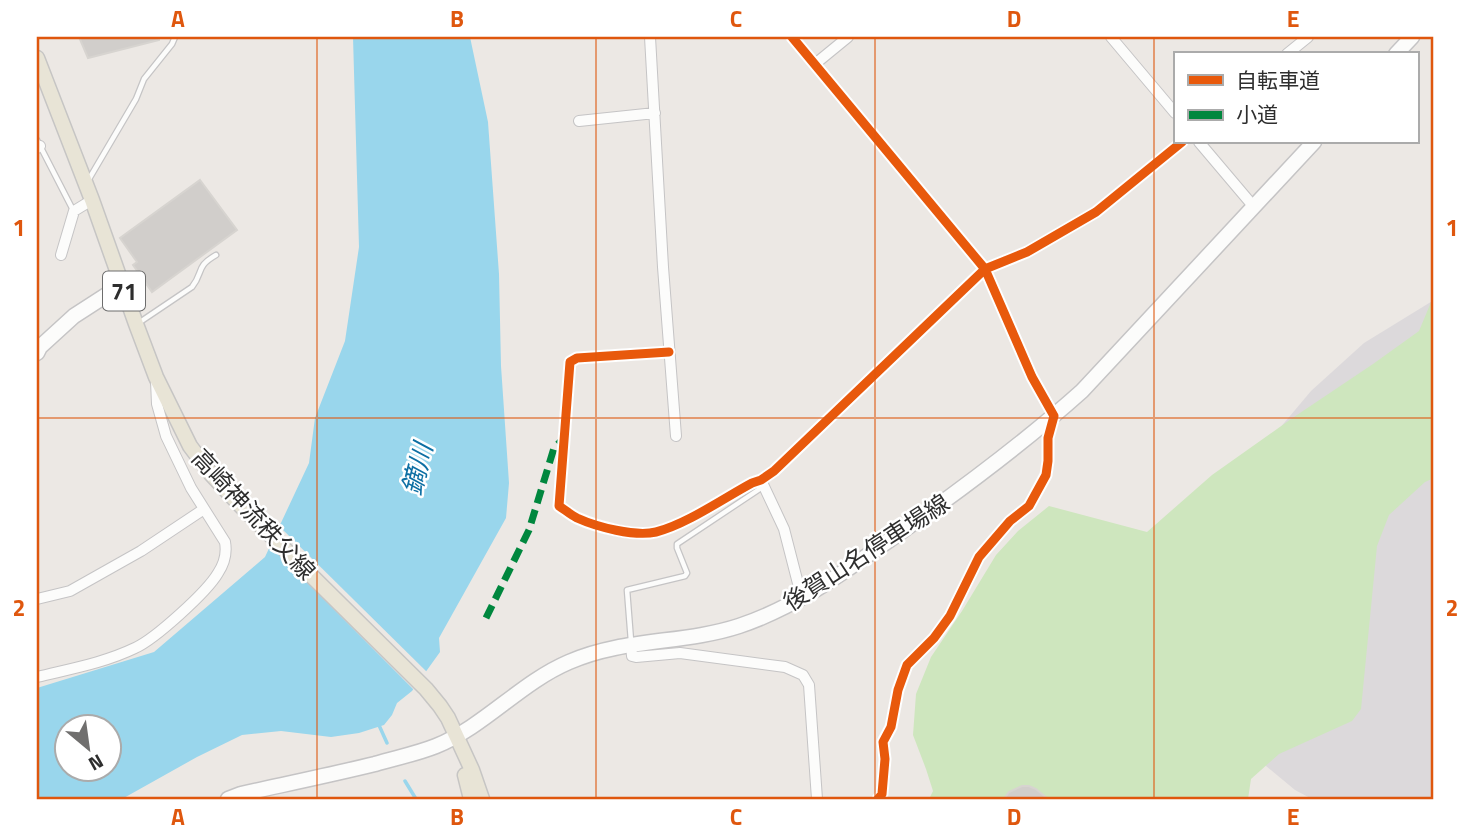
<svg xmlns="http://www.w3.org/2000/svg" width="1471" height="836" viewBox="0 0 1471 836" font-family="'Titillium Web','Noto Sans JP',sans-serif">
	<style>
		.industrial { fill: #dcd9db }
		.green { fill: #cee6be }
		.water { fill: #99d6ec; fill-rule: evenodd }
		.pier { fill: #ece8e4 }
		.lines { fill: none; stroke-linecap: round; stroke-linejoin: round }
		.stream { stroke: #99d6ec; stroke-width: 3.5 }
		.building { fill: #d1cecb; stroke: #d7d4d0; stroke-width: 2 }
		.lane-casing { stroke: #c5c4c5; stroke-width: 7 }
		.street-casing { stroke: #c5c4c5; stroke-width: 12 }
		.secondary-casing { stroke: #c5c4c5; stroke-width: 17 }
		.primary-casing { stroke: #c6c5c4; stroke-width: 17 }
		.lane { stroke: #fcfcfb; stroke-width: 4.5 }
		.street { stroke: #fcfcfb; stroke-width: 10 }
		.secondary { stroke: #fcfcfb; stroke-width: 14 }
		.primary { stroke: #e8e4d6; stroke-width: 14 }
		.quiet { stroke: #00873e; stroke-width: 7; stroke-dasharray: 14 7; stroke-linecap: butt }
		.cycleway-casing { stroke: #fff; stroke-width: 13 }
		.cycleway { stroke: #e8590c; stroke-width: 9 }
		.grid { fill: none; stroke: #df570e; stroke-width: 2; stroke-opacity: 0.55 }
		.labels { text-anchor: middle; dominant-baseline: central; stroke-width: 5; stroke-linejoin: round; paint-order: stroke }
		.shield { fill: #fff; stroke: #6d6d6d; stroke-width: 2 }
		.shield-label { font-size: 23px; font-weight: bold; fill: #2e2e2e }
		.street-label { font-size: 24px; fill: #2e2e2e; stroke: #fff }
		.water-label { font-size: 26px; font-style: italic; fill: #0d6fa3; stroke: #fff }
		.neatline { fill: none; stroke: #df570e; stroke-width: 2.5 }
		.grid-label { font-size: 23px; text-anchor: middle; font-weight: bold; fill: #df570e }
	</style>
	<rect width="100%" height="100%" fill="#ece8e4"/>
	<path class="industrial" d="M 1434,300 L 1434,799 L 1312,799 L 1295,790 L 1243,747 L 1263,448 L 1311,391 L 1364,343 Z"/>
	<path class="green" d="M 1434,295 L 1434,478 L 1425,482 L 1389,515 L 1377,546 L 1361,709 L 1352,721 L 1279,754 L 1251,779 L 1248,799 L 929,799 L 933,791 L 926,769 L 913,735 L 916,694 L 931,657 L 962,611 L 996,555 L 1018,531 L 1049,506 L 1147,532 L 1212,475 L 1291,419 L 1373,364 L 1419,331 Z"/>
	<path class="water" d="M 353,37 L 470,37 L 488,122 L 499,274 L 501,366 L 509,483 L 506,518 L 439,638 L 440,652 L 412,691 L 397,703 L 392,715 L 384,725 L 359,733 L 331,737 L 281,731 L 242,735 L 197,757 L 122,799 L 37,799 L 37,688 L 154,652 L 265,557 L 309,463 L 315,418 L 345,341 L 359,247 ZM 66,728 L 108,728 L 108,770 L 66,770 Z"/>
	<path class="pier" d="M 277,524 L 429,674 L 416,692 L 268,543 Z"/>
	<g class="lines">
		<path class="stream" d="M 378,723 L 387,743
			M 405,781 L 416,799"/>
	</g>
	<path class="building" d="M 79,37 L 159,37 L 159,40 L 88,58 Z
		M 200,180 L 237,230 L 152,292 L 133,265 L 137,262 L 120,238 Z
		M 1022,786 L 1029,786 L 1036,789 L 1048,799 L 1004,799 L 1009,792 Z"/>
	<g class="lines">
		<g class="lane-casing">
			<path id="lane" d="M 37,140 L 73,210
				M 89,179 L 136,99 L 144,79 L 172,44 L 175,37
				M 140,322 L 192,287 C 204,272 195,267 216,255
				M 631,641 L 627,590 L 685,576 L 687,573 L 677,548 L 677,544 L 764,486"/>
		</g>
		<g class="street-casing">
			<path id="street" d="M 650,37 L 663,267 L 676,436
				M 792,37 L 985,269 L 1032,377 L 1054,416 L 1048,438 L 1048,461 L 1046,475 L 1029,506 L 1010,521 L 979,557 L 950,616 L 934,638 L 907,665 L 898,690 L 891,727 L 883,742 L 885,759 L 882,794 L 878,799
				M 1111,37 L 1175,113
				M 1287,54 L 1308,37
				M 815,64 L 848,37
				M 579,121 L 655,113
				M 1199,142 L 1254,207
				M 37,148 L 40,146
				M 61,255 L 74,211 L 92,200
				M 669,352 L 577,358 L 570,362 L 559,506 C 565,510 571,515 577,518 C 597,527 635,537 656,532 C 687,524 724,498 752,483 L 761,480 L 774,471 L 985,269 L 1027,252 L 1096,212 L 1182,142
				M 761,480 L 784,529 L 802,599
				M 37,599 L 70,591 L 141,551 L 204,509
				M 631,645 L 632,656 L 636,657 L 680,653 L 785,667 L 803,675 L 809,685 L 817,799
				M 37,677 C 69,669 104,663 135,648 C 155,639 207,592 218,573 C 224,564 227,553 225,542 L 191,488 L 166,436 L 157,404 L 156,381"/>
		</g>
		<g class="secondary-casing">
			<path id="secondary" d="M 1396,54 L 1412,37
				M 37,353 L 40,347 L 74,316 L 122,285
				M 228,799 L 241,794 C 286,784 330,775 375,764 C 395,758 416,754 436,746 C 485,726 520,683 569,662 C 623,638 684,644 739,626 C 799,606 848,569 898,534 C 962,489 1024,443 1082,391 L 1314,142"/>
		</g>
		<g class="primary-casing">
			<path id="primary" d="M 37,58 L 92,200 L 136,324 L 156,377 L 190,446 L 211,474 L 241,506 L 426,689 L 440,706 L 448,718 L 472,770 L 482,799
				M 465,775 L 471,799"/>
		</g>
		<use href="#lane" class="lane"/>
		<use href="#street" class="street"/>
		<use href="#secondary" class="secondary"/>
		<use href="#primary" class="primary"/>
		<path class="quiet" d="M 486,618 L 529,530 L 554,448 L 563,439"/>
		<g class="cycleway-casing">
			<path id="cycleway" d="M 792,37 L 985,269 L 1032,377 L 1054,416 L 1048,438 L 1048,461 L 1046,475 L 1029,506 L 1010,521 L 979,557 L 950,616 L 934,638 L 907,665 L 898,690 L 891,727 L 883,742 L 885,759 L 882,794 L 878,799
				M 669,352 L 577,358 L 570,362 L 559,506 C 565,510 571,515 577,518 C 597,527 635,537 656,532 C 687,524 724,498 752,483 L 761,480 L 774,471 L 985,269 L 1027,252 L 1096,212 L 1182,142"/>
		</g>
		<use href="#cycleway" class="cycleway"/>
	</g>
	<path class="grid" d="M 317,37 L 317,799M 596,37 L 596,799M 875,37 L 875,799M 1154,37 L 1154,799M 37,418 L 1434,418"/>
	<g class="labels">
		<rect class="shield" x="103" y="271.5" width="42" height="39" rx="5"/>
		<g class="shield-label">
			<text x="124" y="291">71</text>
		</g>
		<g class="street-label">
			<text transform="translate(254 514) rotate(47)">高崎神流秩父線</text>
			<text transform="translate(866 552) rotate(-33)">後賀山名停車場線</text>
		</g>
		<g class="water-label">
			<text transform="translate(417 469) rotate(-76)">鏑川</text>
		</g>
	</g>
	<rect width="1471" height="836" fill="none" stroke="#ffffff" stroke-width="77"/>
	<rect x="1174" y="52" width="245" height="91" fill="#ffffff" stroke="#ababab" stroke-width="2"/>
	<rect x="1188" y="75" width="35" height="10" fill="#e8590c" stroke="#ababab" stroke-width="2"/>
	<text x="1236" y="88" font-size="21" fill="#2e2e2e">自転車道</text>
	<rect x="1188" y="110" width="35" height="10" fill="#00873e" stroke="#ababab" stroke-width="2"/>
	<text x="1236" y="122" font-size="21" fill="#2e2e2e">小道</text>
	<g transform="translate(88 748) rotate(151)"><circle r="33" fill="#ffffff" stroke="#ababab" stroke-width="2"/>
	<path d="M0-5L12 26L0 18L-12 26Z" fill="#706f6e"/>
	<text y="-10" font-size="19" font-weight="bold" text-anchor="middle" fill="#2e2e2e">N</text>
	</g>
	<rect x="38" y="38" width="1394" height="760" class="neatline"/>
	<g class="grid-label">
		<text x="178" y="27">A</text>
		<text x="457" y="27">B</text>
		<text x="736" y="27">C</text>
		<text x="1014" y="27">D</text>
		<text x="1293" y="27">E</text>
		<text x="19" y="236">1</text>
		<text x="1452" y="236">1</text>
		<text x="19" y="616">2</text>
		<text x="1452" y="616">2</text>
		<text x="178" y="825">A</text>
		<text x="457" y="825">B</text>
		<text x="736" y="825">C</text>
		<text x="1014" y="825">D</text>
		<text x="1293" y="825">E</text>
	</g>
</svg>
